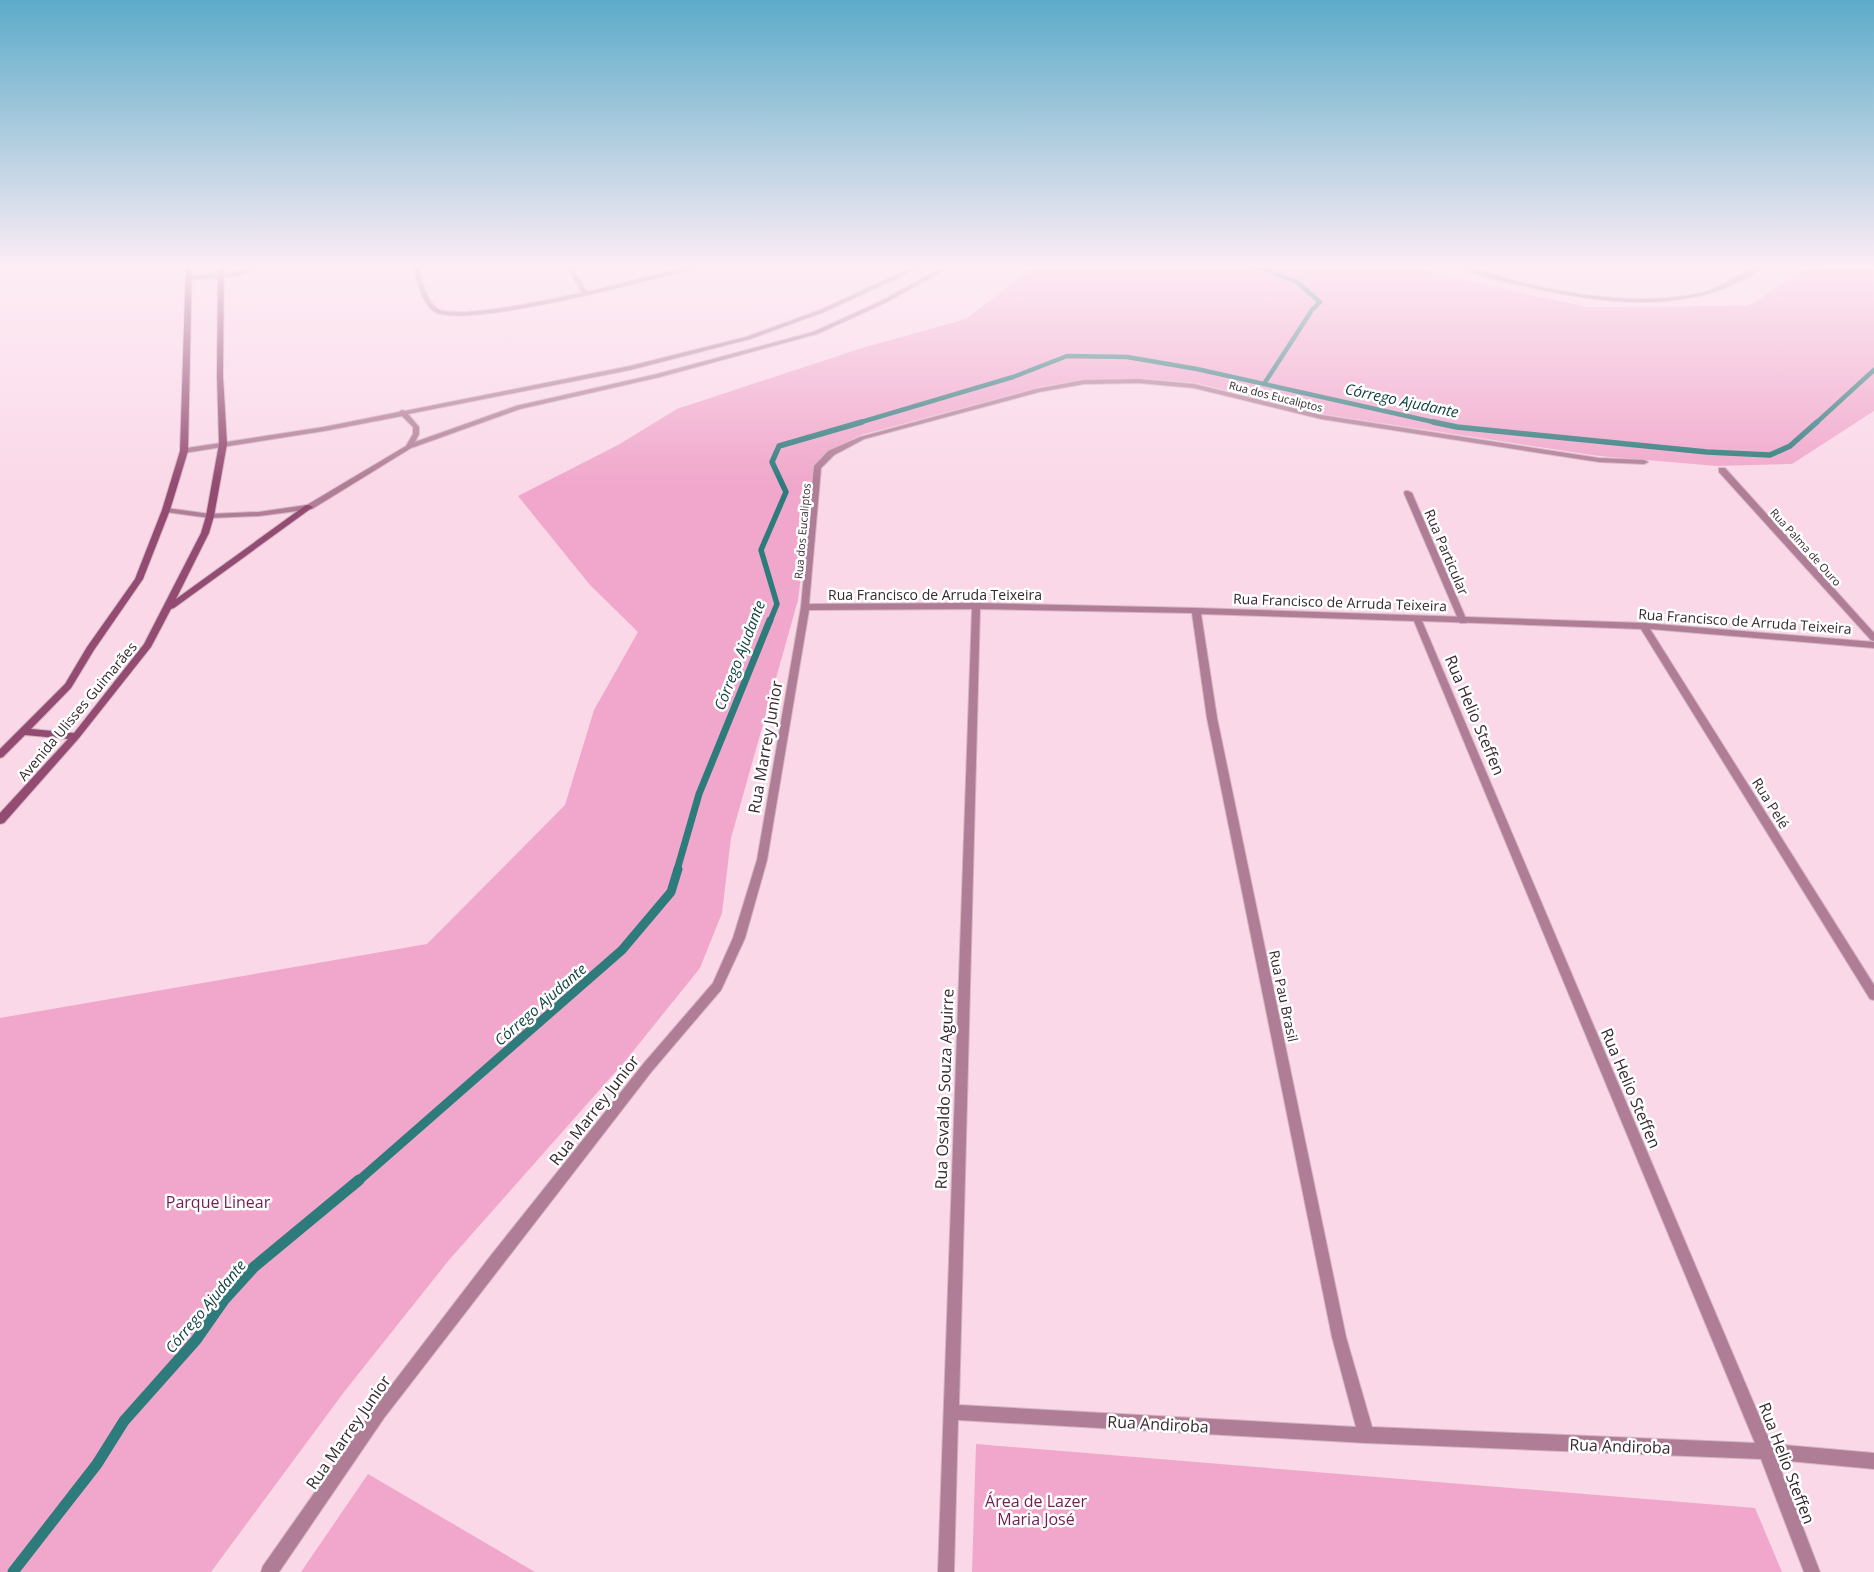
<svg xmlns="http://www.w3.org/2000/svg" width="1874" height="1572" viewBox="0 0 1874 1572" font-family="'Open Sans',sans-serif">
	<style>
		.green { fill: #f0a7cb }
		.lines { fill: none; stroke-linecap: round; stroke-linejoin: round }
		.stream-far4 { stroke: #2e7b7b; stroke-width: 4.5 }
		.stream-far3 { stroke: #2e7b7b; stroke-width: 5.5 }
		.stream-far2 { stroke: #2e7b7b; stroke-width: 7 }
		.stream-far1 { stroke: #2e7b7b; stroke-width: 9 }
		.stream { stroke: #2e7b7b; stroke-width: 11 }
		.lane-casing { stroke: #d3b5c3; stroke-width: 2 }
		.street-casing { stroke: #d3b5c3; stroke-width: 2 }
		.secondary-casing { stroke: #d3b5c3; stroke-width: 2 }
		.lane { fill: #b07d96; fill-rule: evenodd }
		.street { fill: #b07d96; fill-rule: evenodd }
		.secondary { fill: #934b71; fill-rule: evenodd }
		.labels { text-anchor: middle; dominant-baseline: central; stroke-width: 5; stroke-linejoin: round; paint-order: stroke }
		.far-street-label { font-size: 11px; fill: #36292f; stroke: #fff }
		.street-label { font-size: 14px; fill: #36292f; stroke: #fff }
		.water-label { font-size: 15px; font-style: italic; fill: #0b3e3d; stroke: #fff }
		.near-street-label { font-size: 16px; fill: #36292f; stroke: #fff }
		.near-park-label { font-size: 16px; fill: #711d4f; stroke: #fff }
	</style>
	<rect width="100%" height="100%" fill="#fad8e8"/>
	<path class="green" d="M 1036,264 L 1416,264 L 1438,274 L 1586,307 L 1748,306 L 1809,267 L 1874,269 L 1874,411 L 1792,464 L 1717,466 L 1599,456 L 1322,414 L 1196,383 L 1141,378 L 1086,379 L 1040,387 L 861,435 L 830,450 L 815,466 L 798,600 L 731,838 L 722,913 L 700,968 L 626,1060 L 449,1260 L 344,1392 L 211,1572 L 0,1572 L 0,1018 L 427,944 L 565,805 L 594,710 L 638,632 L 590,585 L 518,496 L 618,445 L 677,409 L 862,348 L 966,319 Z
		M 976,1444 L 1755,1508 L 1782,1572 L 972,1572 Z
		M 368,1474 L 535,1572 L 301,1572 Z"/>
	<g class="lines">
		<path class="stream-far4" d="M 1250,264 L 1297,282 L 1320,302 L 1312,310 L 1264,384
			M 858,423 L 1013,377 L 1067,356 L 1127,357 L 1197,369 L 1438,423
			M 1816,423 L 1874,370"/>
		<path class="stream-far3" d="M 1433,422 L 1457,427 L 1707,452 L 1770,455 L 1790,446 L 1817,422
			M 770,621 L 777,604 L 761,550 L 786,492 L 772,462 L 779,446 L 862,422"/>
		<path class="stream-far2" d="M 677,870 L 699,794 L 770,620"/>
		<path class="stream-far1" d="M 357,1182 L 622,950 L 671,892 L 678,869"/>
		<path class="stream" d="M 13,1572 L 97,1464 L 124,1421 L 196,1340 L 224,1300 L 254,1267 L 359,1180"/>
		<g class="lane-casing">
			<path id="lane" d="M 260,264 L 269,264 L 237,276 L 190,280 L 187,278 L 190,276 L 236,272 Z
				M 1405,491 L 1408,491 L 1412,493 L 1467,621 L 1466,623 L 1460,623 L 1459,621 L 1404,493 Z"/>
		</g>
		<g class="street-casing">
			<path id="street" d="M 412,264 L 418,264 C 422,277 425,301 438,309 C 459,320 556,298 582,293 L 565,264 L 571,264 L 587,292 L 699,264 L 709,264 C 695,271 676,274 661,277 C 622,287 465,328 435,312 C 421,304 417,278 412,264 Z
				M 920,264 L 928,264 L 824,312 L 750,339 L 630,370 L 408,414 L 419,427 L 419,434 L 415,442 L 516,406 L 657,374 L 813,332 L 879,302 L 949,264 L 956,264 L 883,304 L 817,334 L 660,377 L 520,409 L 411,448 L 312,509 L 259,516 L 210,518 L 166,512 L 162,510 L 166,508 L 210,514 L 259,512 L 307,505 L 406,446 L 413,434 L 413,427 L 402,416 L 324,431 L 184,453 L 180,451 L 181,449 L 324,427 L 399,412 L 402,410 L 405,411 L 630,366 L 746,337 L 820,310 Z
				M 1456,264 L 1464,264 C 1531,290 1635,310 1705,292 C 1724,287 1751,264 1768,264 C 1701,316 1606,305 1529,287 C 1505,282 1476,277 1456,264 Z
				M 1139,379 L 1194,384 L 1321,415 L 1599,458 L 1644,460 L 1648,462 L 1644,464 L 1599,462 L 1321,419 L 1194,388 L 1139,383 L 1084,384 L 1039,392 L 864,439 L 834,455 L 821,468 L 809,604 L 976,603 L 1196,608 L 1644,623 L 1874,642 L 1874,648 L 1650,629 L 1874,985 L 1874,1000 L 1870,999 L 1641,629 L 1422,621 L 1771,1444 L 1874,1453 L 1874,1469 L 1777,1460 L 1820,1572 L 1804,1572 L 1761,1459 L 1366,1443 L 958,1420 L 954,1572 L 938,1572 L 972,609 L 809,610 L 767,860 L 745,938 L 721,990 L 652,1071 L 384,1418 L 279,1572 L 261,1572 L 263,1566 L 374,1408 L 492,1254 L 644,1063 L 713,983 L 733,938 L 757,860 L 801,607 L 814,466 L 828,451 L 860,437 L 1036,389 L 1084,380 ZM 980,609 L 1192,613 L 1207,718 L 1332,1337 L 1356,1427 L 959,1405 ZM 1201,614 L 1414,621 L 1755,1443 L 1372,1427 L 1346,1337 L 1217,718 Z
				M 1719,468 L 1725,468 L 1874,633 L 1874,641 L 1871,640 L 1719,472 Z"/>
		</g>
		<g class="secondary-casing">
			<path id="secondary" d="M 186,264 L 192,264 L 188,451 L 170,510 L 143,579 L 94,650 L 71,688 L 31,729 L 74,733 L 144,644 L 201,533 L 206,516 L 219,444 L 217,376 L 218,264 L 224,264 L 223,376 L 227,444 L 214,516 L 209,533 L 176,599 L 306,505 L 309,505 L 313,507 L 174,608 L 171,609 L 151,647 L 79,738 L 4,823 L 0,824 L 0,813 L 68,739 L 25,735 L 3,757 L 0,758 L 0,749 L 65,684 L 87,647 L 135,579 L 162,510 L 180,451 Z"/>
		</g>
		<use href="#lane" class="lane"/>
		<use href="#street" class="street"/>
		<use href="#secondary" class="secondary"/>
	</g>
	<linearGradient id="sky" x2="0" y2="1"><stop stop-color="#5cabc9"/><stop offset="0.55" stop-color="#fdedf5"/><stop offset="1" stop-color="#fdedf5" stop-opacity="0"/></linearGradient>
	<rect width="1874" height="484" fill="url(#sky)"/>
	<g class="labels">
		<g class="far-street-label">
			<text transform="translate(1276 396) rotate(14)">Rua dos Eucaliptos</text>
			<text transform="translate(802 531) rotate(-85)">Rua dos Eucaliptos</text>
			<text transform="translate(1806 547) rotate(48)">Rua Palma de Ouro</text>
		</g>
		<g class="street-label">
			<text transform="translate(1447 552) rotate(67)">Rua Particular</text>
			<text x="935" y="594">Rua Francisco de Arruda Teixeira</text>
			<text transform="translate(1340 602) rotate(2)">Rua Francisco de Arruda Teixeira</text>
			<text transform="translate(1745 621) rotate(4)">Rua Francisco de Arruda Teixeira</text>
			<text transform="translate(77 711) rotate(-50)">Avenida Ulisses Guimarães</text>
			<text transform="translate(1771 803) rotate(58)">Rua Pelé</text>
			<text transform="translate(1284 996) rotate(78)">Rua Pau Brasil</text>
		</g>
		<g class="water-label">
			<text transform="translate(1402 400) rotate(12)">Córrego Ajudante</text>
			<text transform="translate(739 655) rotate(-69)">Córrego Ajudante</text>
			<text transform="translate(540 1004) rotate(-41)">Córrego Ajudante</text>
			<text transform="translate(205 1306) rotate(-50)">Córrego Ajudante</text>
		</g>
		<g class="near-street-label">
			<text transform="translate(1475 715) rotate(67)">Rua Helio Steffen</text>
			<text transform="translate(765 747) rotate(-80)">Rua Marrey Junior</text>
			<text transform="translate(1631 1088) rotate(67)">Rua Helio Steffen</text>
			<text transform="translate(944 1089) rotate(-88)">Rua Osvaldo Souza Aguirre</text>
			<text transform="translate(594 1110) rotate(-52)">Rua Marrey Junior</text>
			<text transform="translate(1158 1424) rotate(3)">Rua Andiroba</text>
			<text transform="translate(348 1432) rotate(-55)">Rua Marrey Junior</text>
			<text transform="translate(1620 1446) rotate(2)">Rua Andiroba</text>
			<text transform="translate(1787 1463) rotate(69)">Rua Helio Steffen</text>
		</g>
		<g class="near-park-label">
			<text x="218" y="1202">Parque Linear</text>
			<text x="1036" y="1501">Área de Lazer<tspan x="1036" dy="18">Maria José</tspan></text>
		</g>
	</g>
</svg>
